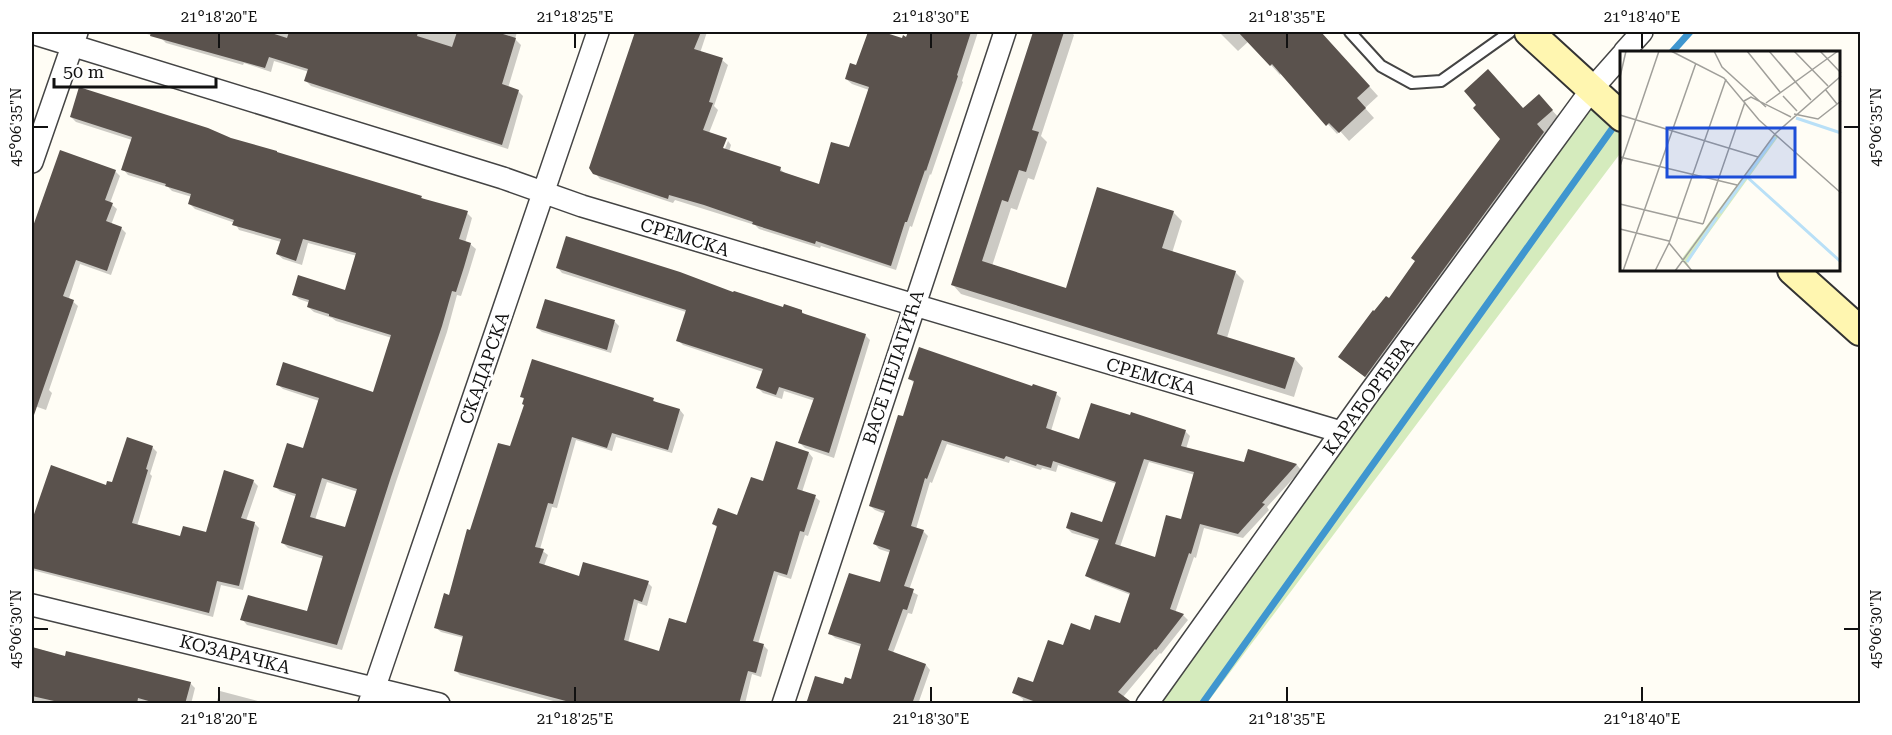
<svg xmlns="http://www.w3.org/2000/svg" width="1892" height="735" viewBox="0 0 1892 735" font-family="'Roboto Serif',serif">
	<style>
		.green { fill: #d5ebbd }
		.shadow { fill: #0003; fill-rule: evenodd }
		.lines { fill: none; stroke-linecap: round; stroke-linejoin: round }
		.stream { stroke: #3f96cf; stroke-width: 7 }
		.building { fill: #5a524d; fill-rule: evenodd }
		.lane-casing { stroke: #444; stroke-width: 14 }
		.street-casing { stroke: #444; stroke-width: 24 }
		.secondary-casing { stroke: #333; stroke-width: 32 }
		.lane { stroke: #fff; stroke-width: 10 }
		.street { stroke: #fff; stroke-width: 21 }
		.secondary { stroke: #fff6b0; stroke-width: 28 }
		.ticks { fill: none; stroke: #111; stroke-width: 2 }
		.labels { text-anchor: middle; dominant-baseline: central; stroke-width: 6; stroke-linejoin: round; paint-order: stroke }
		.street-label { font-size: 18px; fill: #111; stroke: #fff }
		.inset-river { fill: none; stroke: #b9e0f7; stroke-width: 3 }
		.inset-road { fill: none; stroke: #a09f9a; stroke-width: 1.5 }
		.view { fill: #1d4ed8; fill-opacity: 0.15; stroke: #1d4ed8; stroke-width: 3 }
		.inset-edge { fill: none; stroke: #111; stroke-width: 3 }
		.neatline { fill: none; stroke: #111; stroke-width: 2 }
		.ticks-label { font-size: 15px; text-anchor: middle; fill: #111 }
	</style>
	<rect width="100%" height="100%" fill="#fffdf5"/>
	<path class="green" d="M 1591,98 L 1622,123 L 1622,151 L 1207,703 L 1152,704 Z"/>
	<path class="shadow" d="M 140,32 L 273,32 L 279,34 L 280,32 L 330,32 L 372,44 L 377,32 L 517,32 L 515,39 L 521,45 L 508,88 L 518,91 L 523,96 L 508,149 L 311,86 L 306,81 L 309,72 L 274,61 L 271,72 L 244,63 L 243,65 L 166,43 L 161,38 Z
		M 637,32 L 707,32 L 700,53 L 722,60 L 728,65 L 714,106 L 718,110 L 709,133 L 727,140 L 725,140 L 719,155 L 722,156 L 728,141 L 731,145 L 729,152 L 780,169 L 786,174 L 820,186 L 850,149 L 869,90 L 852,84 L 846,79 L 857,67 L 870,32 L 878,32 L 903,40 L 907,39 L 910,32 L 978,32 L 962,81 L 963,82 L 931,175 L 930,174 L 912,227 L 910,226 L 896,270 L 821,246 L 820,248 L 759,229 L 755,225 L 675,200 L 673,203 L 600,179 L 591,168 Z
		M 1035,32 L 1071,32 L 1074,35 L 1041,136 L 1047,142 L 1034,180 L 1028,178 L 1017,210 L 1011,208 L 992,266 L 1067,290 L 1173,212 L 1182,221 L 1172,253 L 1235,272 L 1244,281 L 1227,338 L 1295,359 L 1303,368 L 1294,397 L 961,294 L 953,285 Z
		M 1219,32 L 1320,32 L 1378,96 L 1365,108 L 1374,118 L 1349,141 L 1340,131 L 1337,134 L 1281,73 L 1280,75 L 1249,41 L 1238,51 Z
		M 1539,96 L 1561,120 L 1545,134 L 1552,142 L 1375,385 L 1340,357 L 1389,300 L 1523,110 Z
		M 71,117 L 231,140 L 421,197 L 424,200 L 467,213 L 472,218 L 465,243 L 470,244 L 476,249 L 469,272 L 461,296 L 457,295 L 447,332 L 396,482 L 342,650 L 247,625 L 242,619 L 308,613 L 324,559 L 288,548 L 283,543 L 297,497 L 280,491 L 275,486 L 304,450 L 319,401 L 283,389 L 277,384 L 374,393 L 392,338 L 336,321 L 332,318 L 314,312 L 308,307 L 310,303 L 299,299 L 294,294 L 346,292 L 357,256 L 308,243 L 302,265 L 283,259 L 277,254 L 281,242 L 239,230 L 235,223 L 195,209 L 190,204 L 192,197 L 172,191 L 168,187 L 128,175 L 123,169 L 132,140 L 76,122 ZM 327,482 L 358,492 L 346,529 L 315,520 Z
		M 61,152 L 115,171 L 120,176 L 110,203 L 117,209 L 111,225 L 121,228 L 126,233 L 111,275 L 80,264 L 69,298 L 78,306 L 49,390 L 52,393 L 46,410 L 32,405 L 32,234 Z
		M 557,267 L 734,294 L 784,309 L 802,312 L 806,315 L 865,335 L 870,340 L 834,458 L 805,448 L 800,443 L 815,401 L 784,391 L 782,399 L 763,393 L 758,388 L 763,372 L 683,345 L 678,340 L 686,312 L 562,273 Z
		M 615,322 L 619,326 L 611,353 L 542,332 L 537,328 Z
		M 910,379 L 1033,388 L 1056,394 L 1061,398 L 1051,431 L 1080,441 L 1185,431 L 1190,436 L 1186,449 L 1245,464 L 1249,451 L 1297,465 L 1301,470 L 1267,507 L 1269,510 L 1243,538 L 1204,528 L 1196,558 L 1194,557 L 1175,613 L 1183,615 L 1188,620 L 1161,654 L 1160,653 L 1123,697 L 1127,704 L 1022,704 L 1023,699 L 1014,693 L 1034,684 L 1064,647 L 1091,632 L 1121,625 L 1131,595 L 1092,580 L 1087,576 L 1099,541 L 1072,533 L 1067,528 L 1103,524 L 1117,484 L 1058,465 L 1056,472 L 1042,468 L 1041,470 L 1010,460 L 1009,463 L 947,444 L 932,483 L 930,482 L 916,529 L 923,531 L 928,536 L 909,590 L 918,595 L 912,614 L 908,613 L 893,653 L 926,665 L 930,670 L 918,704 L 805,704 L 807,700 L 844,686 L 852,681 L 862,647 L 835,638 L 830,633 L 881,584 L 891,553 L 879,549 L 875,544 L 885,514 L 875,510 L 870,506 L 904,418 L 915,384 ZM 1149,462 L 1195,475 L 1182,521 L 1156,559 L 1120,547 Z
		M 522,397 L 653,400 L 657,403 L 680,410 L 684,415 L 672,453 L 616,437 L 612,451 L 576,440 L 557,508 L 552,507 L 540,549 L 548,555 L 544,566 L 580,578 L 648,583 L 652,587 L 647,606 L 638,603 L 628,643 L 660,653 L 687,625 L 718,528 L 713,524 L 738,517 L 764,483 L 809,453 L 813,458 L 802,492 L 815,497 L 820,501 L 808,536 L 805,535 L 791,579 L 778,575 L 758,644 L 764,646 L 768,650 L 761,677 L 752,674 L 745,704 L 564,704 L 460,675 L 456,671 L 464,638 L 441,632 L 436,628 L 450,597 L 471,532 L 511,448 L 525,405 L 525,400 Z
		M 152,447 L 157,452 L 150,474 L 152,476 L 137,526 L 182,538 L 207,533 L 253,481 L 258,486 L 246,521 L 255,524 L 259,528 L 243,590 L 221,585 L 213,617 L 32,570 L 32,525 L 52,467 L 107,487 Z
		M 32,647 L 66,657 L 190,683 L 195,688 L 191,704 L 32,704 Z
		M 220,691 L 269,704 L 216,704 Z"/>
	<g class="lines">
		<path class="stream" d="M 1672,52 L 1690,32
			M 1202,704 L 1612,129"/>
	</g>
	<path class="building" d="M 151,32 L 268,32 L 287,38 L 289,32 L 418,32 L 417,36 L 452,47 L 457,32 L 504,32 L 503,34 L 516,38 L 502,84 L 519,90 L 502,145 L 304,81 L 308,69 L 269,57 L 265,68 L 150,36 Z
		M 635,32 L 701,32 L 694,49 L 723,58 L 709,102 L 713,103 L 703,130 L 727,138 L 723,148 L 781,167 L 780,171 L 819,184 L 831,142 L 849,147 L 869,87 L 845,79 L 850,63 L 856,65 L 868,32 L 883,32 L 902,38 L 903,35 L 906,37 L 908,32 L 971,32 L 957,75 L 958,76 L 926,171 L 925,170 L 907,222 L 905,222 L 891,266 L 816,241 L 815,244 L 752,224 L 753,222 L 704,205 L 669,195 L 668,199 L 593,174 L 589,168 Z
		M 1033,32 L 1064,32 L 1032,130 L 1039,132 L 1026,172 L 1019,170 L 1008,202 L 1002,200 L 982,261 L 1066,288 L 1097,187 L 1174,211 L 1162,248 L 1236,271 L 1217,334 L 1295,358 L 1285,389 L 951,285 Z
		M 1238,32 L 1321,32 L 1370,86 L 1357,98 L 1366,108 L 1339,133 L 1329,123 L 1326,126 L 1272,64 L 1270,66 Z
		M 1488,69 L 1523,108 L 1539,94 L 1553,110 L 1537,124 L 1544,132 L 1365,377 L 1338,357 L 1373,310 L 1374,311 L 1386,296 L 1389,298 L 1415,261 L 1411,258 L 1500,139 L 1473,108 L 1476,105 L 1464,91 Z
		M 79,87 L 208,128 L 231,138 L 277,151 L 277,152 L 422,196 L 421,198 L 468,211 L 459,239 L 471,243 L 464,267 L 456,292 L 452,291 L 442,326 L 391,477 L 337,645 L 240,620 L 248,595 L 307,611 L 323,556 L 281,543 L 296,494 L 273,487 L 287,443 L 303,448 L 319,398 L 276,385 L 283,362 L 373,392 L 391,335 L 329,316 L 329,314 L 307,307 L 309,300 L 292,295 L 298,275 L 345,290 L 356,253 L 303,239 L 296,261 L 276,254 L 281,239 L 232,225 L 234,220 L 188,204 L 191,194 L 165,186 L 166,184 L 121,170 L 132,137 L 70,117 ZM 322,478 L 357,489 L 345,527 L 310,517 Z
		M 60,150 L 116,170 L 105,200 L 113,203 L 106,221 L 122,227 L 107,271 L 76,260 L 63,296 L 74,300 L 34,415 L 32,415 L 32,229 Z
		M 566,236 L 680,272 L 733,292 L 734,291 L 783,307 L 784,304 L 802,310 L 802,313 L 866,334 L 829,453 L 798,443 L 814,398 L 779,387 L 776,395 L 756,388 L 763,369 L 676,341 L 686,310 L 556,268 Z
		M 545,299 L 615,320 L 607,350 L 536,328 Z
		M 919,347 L 1032,386 L 1033,384 L 1057,392 L 1046,428 L 1079,439 L 1091,403 L 1130,415 L 1131,412 L 1186,430 L 1181,446 L 1244,462 L 1248,449 L 1297,464 L 1262,503 L 1265,504 L 1238,534 L 1200,524 L 1191,554 L 1189,553 L 1170,609 L 1184,614 L 1156,650 L 1155,649 L 1118,692 L 1134,704 L 1041,704 L 1012,693 L 1018,677 L 1033,682 L 1048,640 L 1063,645 L 1071,623 L 1090,630 L 1095,615 L 1120,623 L 1130,593 L 1085,576 L 1099,539 L 1066,528 L 1071,512 L 1102,522 L 1116,482 L 1053,461 L 1051,468 L 1037,464 L 1036,466 L 1006,456 L 1004,459 L 942,440 L 927,479 L 925,478 L 911,526 L 924,530 L 904,586 L 914,589 L 907,610 L 903,609 L 888,650 L 926,664 L 912,704 L 806,704 L 815,676 L 843,684 L 845,677 L 851,679 L 861,644 L 828,634 L 849,573 L 880,582 L 890,550 L 873,544 L 885,511 L 869,506 L 898,415 L 903,416 L 914,381 L 908,379 ZM 1144,459 L 1194,472 L 1181,519 L 1166,515 L 1155,557 L 1115,544 Z
		M 532,359 L 654,398 L 653,401 L 680,409 L 668,450 L 612,433 L 607,448 L 572,437 L 553,504 L 548,503 L 535,547 L 544,549 L 539,563 L 579,576 L 583,562 L 649,581 L 642,602 L 634,599 L 624,640 L 659,651 L 669,618 L 686,623 L 717,526 L 712,524 L 718,508 L 737,515 L 751,477 L 763,481 L 776,441 L 809,452 L 797,489 L 816,495 L 804,532 L 800,531 L 787,575 L 774,571 L 753,641 L 764,644 L 756,673 L 748,671 L 739,704 L 577,704 L 454,671 L 463,636 L 434,628 L 444,593 L 449,595 L 467,529 L 470,530 L 498,443 L 510,446 L 524,405 L 522,404 L 524,398 L 520,397 Z
		M 127,437 L 153,446 L 146,469 L 148,470 L 132,523 L 180,536 L 183,526 L 206,532 L 224,470 L 254,480 L 241,518 L 255,522 L 239,586 L 217,581 L 209,613 L 32,568 L 32,520 L 51,465 L 106,485 L 107,481 L 112,482 Z
		M 32,647 L 65,656 L 66,651 L 191,682 L 185,704 L 159,704 L 138,698 L 137,704 L 53,704 L 54,701 L 32,696 Z"/>
	<g class="lines">
		<g class="lane-casing">
			<path id="lane" d="M 1350,32 L 1381,66 L 1412,83 L 1441,81 L 1510,32"/>
		</g>
		<g class="street-casing">
			<path id="street" d="M 32,33 L 503,178 L 582,206 L 1341,432
				M 1624,52 L 1642,32
				M 32,162 L 77,32
				M 32,605 L 439,704
				M 369,704 L 598,32
				M 783,704 L 1005,32
				M 1147,704 L 1370,392 L 1591,90 L 1622,55"/>
		</g>
		<g class="secondary-casing">
			<path id="secondary" d="M 1529,32 L 1622,117
				M 1792,270 L 1860,331"/>
		</g>
		<use href="#lane" class="lane"/>
		<use href="#street" class="street"/>
		<use href="#secondary" class="secondary"/>
	</g>
	<path class="ticks" d="M 219,33 L 219,48M 575,33 L 575,48M 931,33 L 931,48M 1287,33 L 1287,48M 1642,33 L 1642,48M 33,127 L 48,127M 1844,127 L 1859,127M 33,629 L 48,629M 1844,629 L 1859,629M 219,687 L 219,702M 575,687 L 575,702M 931,687 L 931,702M 1287,687 L 1287,702M 1642,687 L 1642,702"/>
	<g class="labels">
		<g class="street-label">
			<text transform="translate(685 237) rotate(17)">СРЕМСКА</text>
			<text transform="translate(893 367) rotate(-72)">ВАСЕ ПЕЛАГИЋА</text>
			<text transform="translate(484 368) rotate(-71)">СКАДАРСКА</text>
			<text transform="translate(1151 376) rotate(16)">СРЕМСКА</text>
			<text transform="translate(1368 396) rotate(-54)">КАРАЂОРЂЕВА</text>
			<text transform="translate(235 654) rotate(14)">КОЗАРАЧКА</text>
		</g>
	</g>
	<g transform="translate(1620 51)">
		<rect width="220" height="220" fill="#fffdf5"/>
		<path d="M 155,83 L 158,86 L 67,212 L 72,220 L 61,209 Z" fill="#d5ebbd"/>
		<path class="inset-river" d="M 176,67 L 221,82M 127,126 L 221,211M 100,162 L 155,86M 67,211 L 97,166"/>
		<path class="inset-road" d="M 51,0 L 104,27 L 139,69 L 221,142M 94,0 L 102,16 L 146,56M 127,0 L 160,41M 149,0 L 191,49M 174,0 L 208,35M 200,0 L 221,22M 0,26 L 6,0M 205,38 L 217,53M 163,45 L 177,60M 124,50 L 131,46 L 171,66M 146,52 L 218,0M 174,63 L 198,68 L 221,50M 0,64 L 138,106M 0,106 L 117,134M 0,115 L 39,0M 0,153 L 83,173M 83,173 L 125,51M 0,178 L 49,190M 49,192 L 72,220M 3,220 L 76,12M 35,220 L 49,192 L 106,28M 55,220 L 155,83 L 221,25"/>
		<path class="view" d="M 47,77 L 175,77 L 175,126 L 47,126 Z"/>
		<rect width="220" height="220" class="inset-edge"/>
	</g>
	<rect width="1892" height="735" fill="none" stroke="#ffffff" stroke-width="66"/>
	<path d="M54 78v9h162v-9" fill="none" stroke="#111111" stroke-width="3"/>
	<text x="63" y="78" font-size="18" fill="#111111" stroke="#ffffff" stroke-width="4.5" paint-order="stroke">50 m</text>
	<rect x="33" y="33" width="1826" height="669" class="neatline"/>
	<g class="ticks-label">
		<text x="219" y="22">21°18'20"E</text>
		<text x="575" y="22">21°18'25"E</text>
		<text x="931" y="22">21°18'30"E</text>
		<text x="1287" y="22">21°18'35"E</text>
		<text x="1642" y="22">21°18'40"E</text>
		<text transform="translate(16 127) rotate(-90)" y="5">45°06'35"N</text>
		<text transform="translate(1876 127) rotate(-90)" y="5">45°06'35"N</text>
		<text transform="translate(16 629) rotate(-90)" y="5">45°06'30"N</text>
		<text transform="translate(1876 629) rotate(-90)" y="5">45°06'30"N</text>
		<text x="219" y="724">21°18'20"E</text>
		<text x="575" y="724">21°18'25"E</text>
		<text x="931" y="724">21°18'30"E</text>
		<text x="1287" y="724">21°18'35"E</text>
		<text x="1642" y="724">21°18'40"E</text>
	</g>
</svg>
